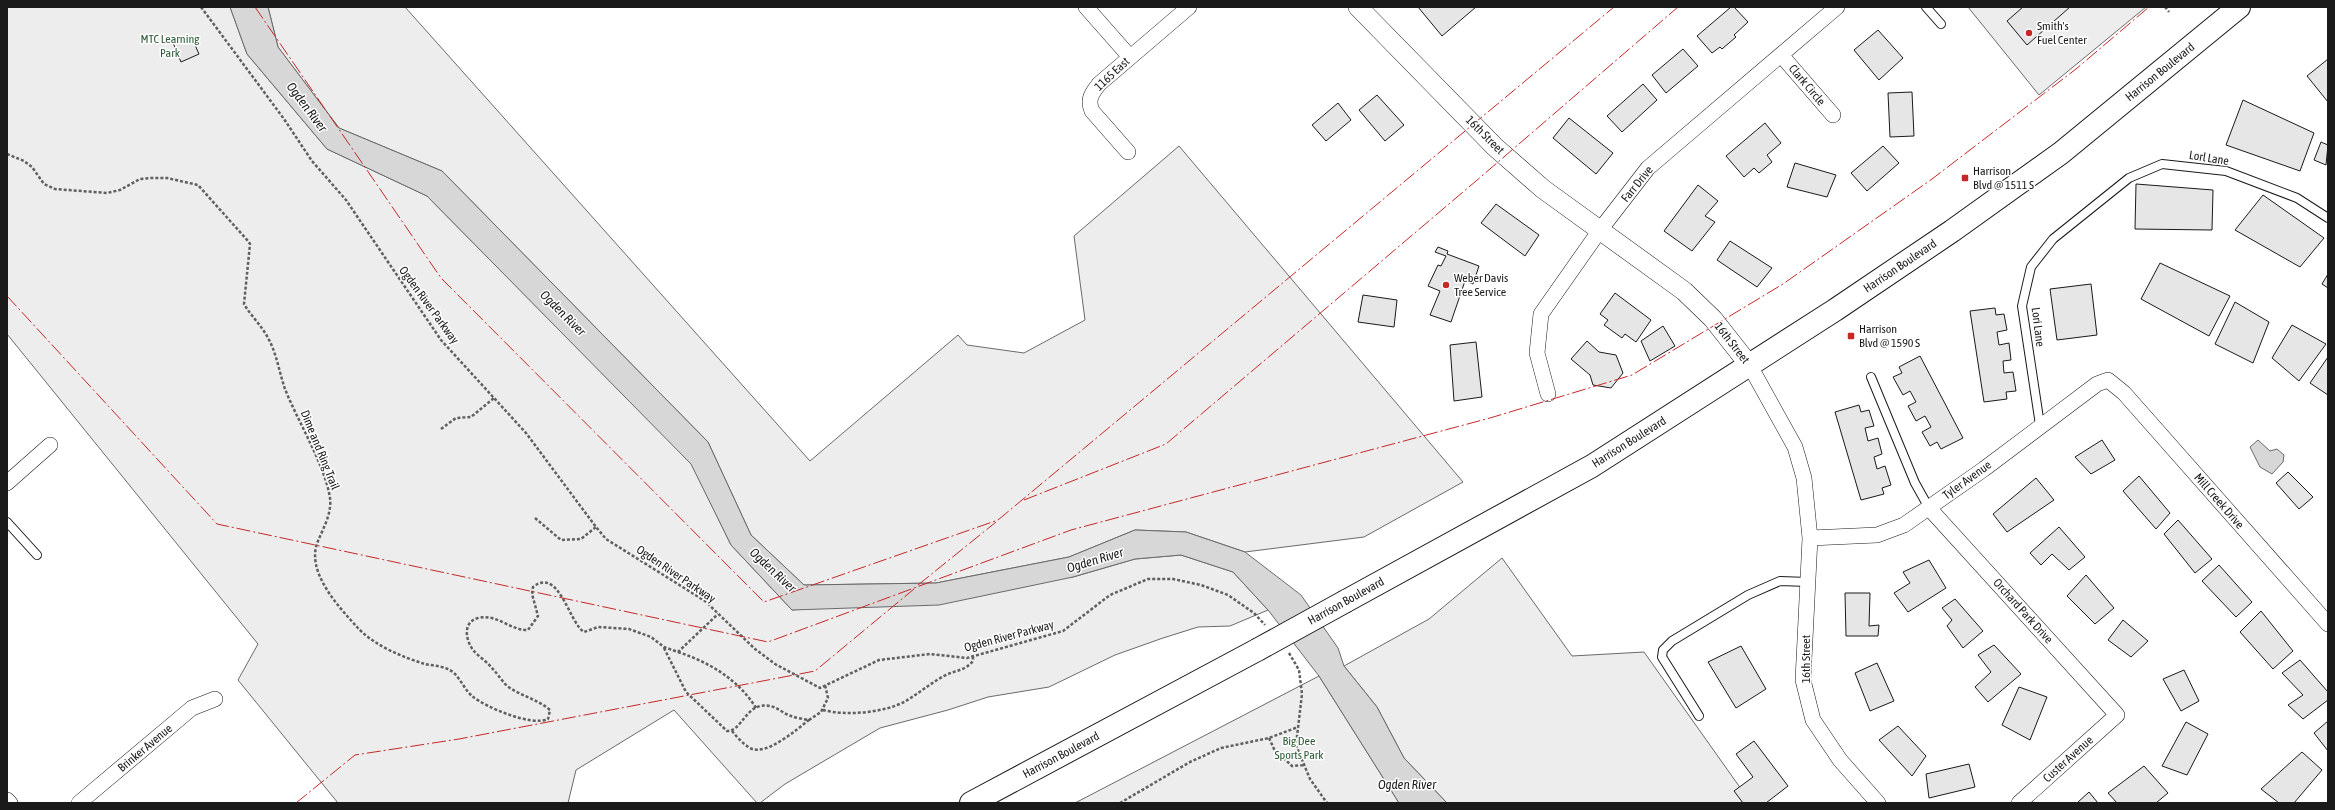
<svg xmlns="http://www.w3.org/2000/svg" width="2335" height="810" viewBox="0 0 2335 810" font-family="'Asap Condensed',sans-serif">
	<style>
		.built { fill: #ededed; stroke: #6a6a6a }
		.water { fill: #d7d7d7; stroke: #6a6a6a }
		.building { fill: #e6e6e6; stroke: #1a1a1a }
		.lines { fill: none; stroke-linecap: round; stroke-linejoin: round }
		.service-casing { stroke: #1a1a1a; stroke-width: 10 }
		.minor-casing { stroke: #1a1a1a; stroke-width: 16 }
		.tertiary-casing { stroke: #1a1a1a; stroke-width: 20 }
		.primary-casing { stroke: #1a1a1a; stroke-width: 24 }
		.path { stroke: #5f5f5f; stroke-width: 2.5; stroke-dasharray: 3 2; stroke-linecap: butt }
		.service { stroke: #fff; stroke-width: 8 }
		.minor { stroke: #fff; stroke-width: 15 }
		.tertiary { stroke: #fff; stroke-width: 19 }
		.primary { stroke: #fff; stroke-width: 22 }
		.primary-bridge-casing { stroke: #1a1a1a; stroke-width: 24; stroke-linecap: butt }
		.primary-bridge { stroke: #fff; stroke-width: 22 }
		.power { stroke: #c62828; stroke-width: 1; stroke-dasharray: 14 3 2 3; stroke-linecap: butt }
		.poi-dot { fill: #c62828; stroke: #fff; stroke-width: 1.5 }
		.labels { text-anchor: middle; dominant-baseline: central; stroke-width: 3; stroke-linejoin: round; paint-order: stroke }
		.poi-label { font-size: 12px; fill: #1a1a1a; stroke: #fff; text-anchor: start }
		.park-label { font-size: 12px; fill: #2b5a34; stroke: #fff }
		.street-label { font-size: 12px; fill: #1a1a1a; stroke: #fff }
		.water-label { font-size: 13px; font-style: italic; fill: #1a1a1a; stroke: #fff }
	</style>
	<rect width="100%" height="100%" fill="#fff"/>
	<path class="built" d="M 7,7 L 230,7 L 247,54 L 327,149 L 427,196 L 692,464 L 731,545 L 792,610 L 1073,577 L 1135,559 L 1181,555 L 1233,572 L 1268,610 L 1230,626 L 1198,627 L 1163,638 L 1115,655 L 1049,687 L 988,697 L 948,710 L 880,728 L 785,784 L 760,803 L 757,803 L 674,710 L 576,770 L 568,803 L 338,803 L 238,680 L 258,644 L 7,334 Z
		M 268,7 L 405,7 L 810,461 L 958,335 L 967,345 L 1024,353 L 1085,320 L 1074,236 L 1179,146 L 1463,482 L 1364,537 L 1245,552 L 1186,532 L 1135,530 L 1069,557 L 936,583 L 804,585 L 751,535 L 708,442 L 442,171 L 339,128 L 278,47 Z
		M 1968,7 L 2146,7 L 2039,95 Z
		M 1502,558 L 1572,656 L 1644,652 L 1751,803 L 1447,803 L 1404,758 L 1377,707 L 1344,666 L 1429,619 Z
		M 1319,676 L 1399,803 L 1075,803 Z"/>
	<path class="water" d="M 230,7 L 268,7 L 278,47 L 339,128 L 442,171 L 708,442 L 751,535 L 804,585 L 936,583 L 1069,557 L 1135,530 L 1186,532 L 1245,552 L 1301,595 L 1338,648 L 1344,666 L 1377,707 L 1404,758 L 1447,803 L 1399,803 L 1319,676 L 1268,610 L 1233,572 L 1181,555 L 1135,559 L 1073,577 L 939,605 L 792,610 L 731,545 L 691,464 L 427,196 L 327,149 L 247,54 Z
		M 2258,440 L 2270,451 L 2277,449 L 2284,455 L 2283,462 L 2272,474 L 2260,467 L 2250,447 Z"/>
	<path class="building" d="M 1418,7 L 1476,7 L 1442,36 Z
		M 1731,7 L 1734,7 L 1748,22 L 1734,35 L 1736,37 L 1722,49 L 1720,47 L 1712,53 L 1697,36 Z
		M 2023,7 L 2070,7 L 2027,45 L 2007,21 Z
		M 1878,30 L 1903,58 L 1879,80 L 1854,50 Z
		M 191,36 L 199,54 L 181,62 L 173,43 Z
		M 1683,49 L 1698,66 L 1666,93 L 1652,75 Z
		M 2328,59 L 2328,102 L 2307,76 Z
		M 1643,84 L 1657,100 L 1622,132 L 1607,116 Z
		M 1912,92 L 1914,136 L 1890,137 L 1888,93 Z
		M 1377,95 L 1404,125 L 1385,141 L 1359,110 Z
		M 2243,100 L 2314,133 L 2300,171 L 2226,145 Z
		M 1338,103 L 1351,120 L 1326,141 L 1312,125 Z
		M 1569,118 L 1613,153 L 1596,174 L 1553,138 Z
		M 1765,123 L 1781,143 L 1767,155 L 1772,162 L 1759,173 L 1754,168 L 1744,177 L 1726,156 Z
		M 2321,142 L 2328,145 L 2326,165 L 2314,160 Z
		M 1883,146 L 1899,163 L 1867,191 L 1851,173 Z
		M 1795,163 L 1836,175 L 1827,197 L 1787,187 Z
		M 2136,184 L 2213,190 L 2212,230 L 2135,229 Z
		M 1698,185 L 1718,201 L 1705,216 L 1715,222 L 1692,251 L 1664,231 Z
		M 2263,195 L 2324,238 L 2300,267 L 2235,230 Z
		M 1496,204 L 1539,235 L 1525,256 L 1481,223 Z
		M 1730,241 L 1772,268 L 1757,287 L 1717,260 Z
		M 1438,247 L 1448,251 L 1447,254 L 1479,266 L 1473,284 L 1465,281 L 1451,322 L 1430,315 L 1440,291 L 1428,286 L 1438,265 L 1441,266 L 1446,256 L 1435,252 Z
		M 2160,263 L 2230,296 L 2209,336 L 2141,299 Z
		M 2328,274 L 2328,288 L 2322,284 Z
		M 2091,284 L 2097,335 L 2057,340 L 2050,289 Z
		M 1615,293 L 1651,320 L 1636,342 L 1625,334 L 1622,338 L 1604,325 L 1608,320 L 1600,314 Z
		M 1363,295 L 1397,300 L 1394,327 L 1358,322 Z
		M 2235,302 L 2269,322 L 2253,363 L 2215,344 Z
		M 1995,308 L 1996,315 L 2004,314 L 2007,330 L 1997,332 L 1999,345 L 2009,343 L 2011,360 L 2003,361 L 2004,373 L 2013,372 L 2016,391 L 2006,392 L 2007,399 L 1984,402 L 1970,311 Z
		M 2292,325 L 2326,344 L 2299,381 L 2272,358 Z
		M 1663,326 L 1675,346 L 1650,361 L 1641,341 Z
		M 1587,341 L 1599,352 L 1616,355 L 1623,373 L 1611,388 L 1593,385 L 1590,375 L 1571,359 Z
		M 1476,342 L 1482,397 L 1454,401 L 1450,345 Z
		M 1920,356 L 1963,438 L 1941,449 L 1937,442 L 1930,446 L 1922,432 L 1931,427 L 1925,416 L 1916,421 L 1908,406 L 1916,402 L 1910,391 L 1903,395 L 1893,377 L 1902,373 L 1899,367 Z
		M 2328,357 L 2328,395 L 2310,383 Z
		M 1859,405 L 1861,412 L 1869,410 L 1874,426 L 1865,428 L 1868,441 L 1878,438 L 1882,454 L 1874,457 L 1877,469 L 1885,466 L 1891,485 L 1882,488 L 1884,494 L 1861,500 L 1835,412 Z
		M 2102,440 L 2115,460 L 2091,474 L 2075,457 Z
		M 2288,472 L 2313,497 L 2299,509 L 2276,483 Z
		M 2139,476 L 2170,513 L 2156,529 L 2123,491 Z
		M 2036,478 L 2054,500 L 2007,532 L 1993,514 Z
		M 2178,520 L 2212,559 L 2195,573 L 2164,534 Z
		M 2059,527 L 2085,557 L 2069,570 L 2052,554 L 2041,565 L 2030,553 Z
		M 1929,560 L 1946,588 L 1908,612 L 1894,593 L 1910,583 L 1903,572 Z
		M 2219,565 L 2252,602 L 2236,617 L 2202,581 Z
		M 2086,575 L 2114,608 L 2095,624 L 2067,596 Z
		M 1845,593 L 1870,593 L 1869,626 L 1879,625 L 1878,636 L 1846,636 Z
		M 1955,599 L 1983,631 L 1963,648 L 1947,626 L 1952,620 L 1942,608 Z
		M 2261,611 L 2293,651 L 2273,669 L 2240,632 Z
		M 2123,620 L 2148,641 L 2131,657 L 2108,640 Z
		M 1994,645 L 2021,674 L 1988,702 L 1975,687 L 1991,672 L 1978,655 Z
		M 1741,646 L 1766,689 L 1736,708 L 1708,662 Z
		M 2300,660 L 2328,692 L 2328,700 L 2303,719 L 2288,705 L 2303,695 L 2282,673 Z
		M 1877,663 L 1894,701 L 1870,711 L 1855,673 Z
		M 2184,670 L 2199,701 L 2181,711 L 2163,679 Z
		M 2019,687 L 2047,697 L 2030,740 L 2002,725 Z
		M 2328,721 L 2328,751 L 2314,733 Z
		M 2186,722 L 2208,734 L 2187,775 L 2162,766 Z
		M 1898,726 L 1926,756 L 1912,776 L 1879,740 Z
		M 1754,741 L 1788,786 L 1766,803 L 1743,803 L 1734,791 L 1753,777 L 1736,754 Z
		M 2302,752 L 2322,770 L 2294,803 L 2279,803 L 2261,789 Z
		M 1969,764 L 1975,787 L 1929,798 L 1926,774 Z
		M 2144,766 L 2168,793 L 2156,803 L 2117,803 L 2108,793 Z
		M 2089,792 L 2098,803 L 2077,803 Z"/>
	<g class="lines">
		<g class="service-casing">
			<path id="service" d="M 1926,7 L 1941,24
				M 1871,377 L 1915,483 L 1929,508
				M 2040,425 L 2022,306 L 2031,267 L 2053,239 L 2129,178 L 2162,164 L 2226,171 L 2297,198 L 2328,218
				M 7,522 L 37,555
				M 1699,716 L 1662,657 L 1663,650 L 1672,641 L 1748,595 L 1780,581 L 1808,582"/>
		</g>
		<g class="minor-casing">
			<path id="minor" d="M 1086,7 L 1130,57
				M 1781,55 L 1833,115
				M 1128,152 L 1092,111 C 1087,99 1092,93 1099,84 L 1189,7
				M 1750,366 L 1795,447 L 1804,478 L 1810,538 L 1803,680 L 1813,720 L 1840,760 L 1878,803
				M 1548,394 L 1537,353 L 1541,314 L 1600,230 L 1648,168 L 1837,7
				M 7,483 L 50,445
				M 1929,508 L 2117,715 L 2019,803
				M 1810,538 L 1877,535 L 1904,525 L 1984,469 L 2097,384 L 2108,380 L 2124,393 L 2328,624
				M 7,800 L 10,803
				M 79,803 L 192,708 L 215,699"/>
		</g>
		<g class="tertiary-casing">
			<path id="tertiary" d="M 1358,7 L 1495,147 L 1543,189 L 1684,291 L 1713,319 L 1750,366"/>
		</g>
		<g class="primary-casing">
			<path id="primary" d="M 1346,601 L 1592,466 L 1835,310 L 1952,231 L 2061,153 L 2239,7
				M 971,803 L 1257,650"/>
		</g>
		<path class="path" d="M 201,7 L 284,119 L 312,161 L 346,200 L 441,340 L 526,433 L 596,527 L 606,539 L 705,601 L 755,649 L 775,664 L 820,688 L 879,660 L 930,654 L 967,658 L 1063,631 L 1110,595 L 1148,579 L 1173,579 L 1201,585 L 1228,595 L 1254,613 L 1265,625
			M 2165,7 L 2169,12
			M 7,154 L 24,161 L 32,167 L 44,184 L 55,189 L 107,193 L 120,190 L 140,179 L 151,178 L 167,178 L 198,185 L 248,241 L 250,244 L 244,304 C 251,316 262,326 268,338 C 277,354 279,372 285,389 C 298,422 325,465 330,498 C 332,513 323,529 318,541 C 305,571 338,606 357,627 C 373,645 402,657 425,664 C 435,666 446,666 454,673 C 461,680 465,690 472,696 C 485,707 532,727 548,719 L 550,710 C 537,699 521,696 507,686 C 502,681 497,673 491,667 C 486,661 478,656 473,650 C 465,639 463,622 478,618 C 496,613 511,631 528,630 L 538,616 L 532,594 L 533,587 C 559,566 569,623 584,632 L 598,627 L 629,629 L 651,637 L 664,647 L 678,652 L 718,614
			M 441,429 L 456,418 L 471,417 L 494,398
			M 535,518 L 561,540 L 581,539 L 596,527
			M 664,648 L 686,692 L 727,731 C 743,731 746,701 770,706 C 777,707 784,714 791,716 C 796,718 803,719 809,720 L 821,712 L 828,698 L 825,685
			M 678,652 C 709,662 739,680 756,708
			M 1289,653 L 1299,670 L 1302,694 L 1296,745 L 1310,779 L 1327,803
			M 823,710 C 846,716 884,713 906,701 C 919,693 931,683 944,676 C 955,670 965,671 973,661 L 973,656
			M 732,731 C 737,737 743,744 750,748 C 766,757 797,729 809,720
			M 1269,738 L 1274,749 L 1292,766 L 1305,765
			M 1120,803 L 1190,762 L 1221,748 L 1269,738 L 1298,727"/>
		<use href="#service" class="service"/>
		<use href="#minor" class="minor"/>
		<use href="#tertiary" class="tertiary"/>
		<use href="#primary" class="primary"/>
		<g class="primary-bridge-casing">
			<path id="primary-bridge" d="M 1257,650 L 1346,601"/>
		</g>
		<use href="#primary-bridge" class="primary-bridge"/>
		<path class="power" d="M 255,7 L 441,278 L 764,602 L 998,520 L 1614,7
			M 7,296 L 217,524 L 768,642 L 1071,530 L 1490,418 L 1632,375 L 1783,284 L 1932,179 L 2076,69 L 2149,7
			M 1024,500 L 1166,444 L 1476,181 L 1678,7
			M 918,585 L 996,522
			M 296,803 L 355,755 L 459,739 L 815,671 L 914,589"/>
	</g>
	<g class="poi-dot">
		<circle cx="2029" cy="33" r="4"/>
		<rect x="1961" y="174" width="8" height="8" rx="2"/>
		<circle cx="1446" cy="285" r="4"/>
		<rect x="1847" y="332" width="8" height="8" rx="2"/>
	</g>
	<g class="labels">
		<g class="poi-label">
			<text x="2037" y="26">Smith's<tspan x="2037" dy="14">Fuel Center</tspan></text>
			<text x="1973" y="171">Harrison<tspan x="1973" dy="14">Blvd @ 1511 S</tspan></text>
			<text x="1454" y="278">Weber Davis<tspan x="1454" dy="14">Tree Service</tspan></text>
			<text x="1859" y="329">Harrison<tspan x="1859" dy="14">Blvd @ 1590 S</tspan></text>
		</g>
		<g class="park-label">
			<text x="170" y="39">MTC Learning<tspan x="170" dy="14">Park</tspan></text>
			<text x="1299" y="741">Big Dee<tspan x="1299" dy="14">Sports Park</tspan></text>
		</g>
		<g class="street-label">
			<text transform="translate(2160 72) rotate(-39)">Harrison Boulevard</text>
			<text transform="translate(1112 74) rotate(-43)">1165 East</text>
			<text transform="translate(1807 85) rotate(50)">Clark Circle</text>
			<text transform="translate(1485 135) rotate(45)">16th Street</text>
			<text transform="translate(2209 158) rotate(9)">Lorl Lane</text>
			<text transform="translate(1637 184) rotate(-51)">Farr Drive</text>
			<text transform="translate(1900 266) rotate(-34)">Harrison Boulevard</text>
			<text transform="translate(429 305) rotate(54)">Ogden River Parkway</text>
			<text transform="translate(2038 327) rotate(83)">Lori Lane</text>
			<text transform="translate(1732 343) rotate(52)">16th Street</text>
			<text transform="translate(1629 442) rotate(-32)">Harrison Boulevard</text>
			<text transform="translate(320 450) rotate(68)">Dime and Ring Trail</text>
			<text transform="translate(1967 480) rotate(-36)">Tyler Avenue</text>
			<text transform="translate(2219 501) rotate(49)">Mill Creek Drive</text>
			<text transform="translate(676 574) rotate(34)">Ogden River Parkway</text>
			<text transform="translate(1346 601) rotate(-29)">Harrison Boulevard</text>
			<text transform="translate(2023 611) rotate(48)">Orchard Park Drive</text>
			<text transform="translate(1009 636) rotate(-15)">Ogden River Parkway</text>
			<text transform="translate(1806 659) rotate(-90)">16th Street</text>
			<text transform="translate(145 748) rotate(-40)">Brinker Avenue</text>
			<text transform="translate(1061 755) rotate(-28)">Harrison Boulevard</text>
			<text transform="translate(2068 759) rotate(-42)">Custer Avenue</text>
		</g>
		<g class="water-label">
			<text transform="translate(307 107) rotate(53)">Ogden River</text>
			<text transform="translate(563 313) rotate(45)">Ogden River</text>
			<text transform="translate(1095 560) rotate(-17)">Ogden River</text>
			<text transform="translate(773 570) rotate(43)">Ogden River</text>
			<text x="1407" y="784">Ogden River</text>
		</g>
	</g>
	<rect width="2335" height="810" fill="none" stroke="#1a1a1a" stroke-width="16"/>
</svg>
